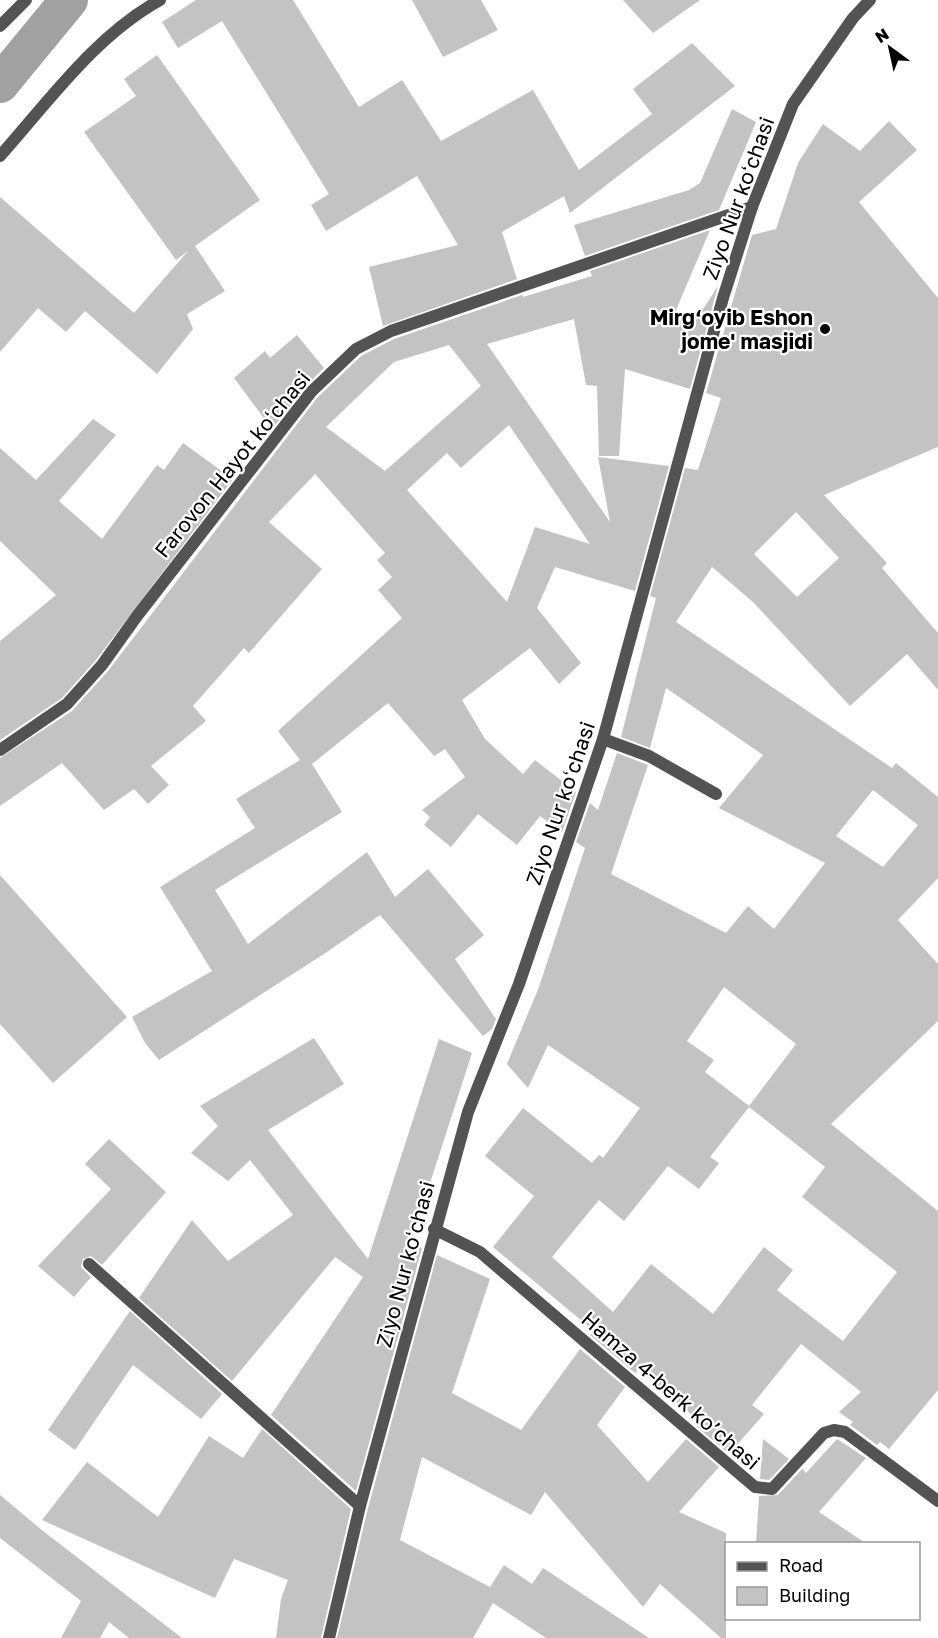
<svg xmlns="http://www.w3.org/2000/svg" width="938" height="1638" viewBox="0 0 938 1638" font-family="'Golos Text',sans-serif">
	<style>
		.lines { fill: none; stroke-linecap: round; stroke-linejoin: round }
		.canal { stroke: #a1a1a1; stroke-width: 38 }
		.building { fill: #c3c3c3; fill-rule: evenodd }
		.minor { stroke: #535353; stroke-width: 12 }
		.tertiary { stroke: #535353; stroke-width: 12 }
		.poi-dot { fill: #000; stroke: #fff; stroke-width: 2 }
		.labels { text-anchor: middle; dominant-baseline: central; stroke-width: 4.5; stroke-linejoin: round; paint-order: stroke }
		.street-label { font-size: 21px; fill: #000; stroke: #fff }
		.poi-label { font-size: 21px; font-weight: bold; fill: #000; stroke: #fff; text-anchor: end }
	</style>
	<rect width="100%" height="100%" fill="#fff"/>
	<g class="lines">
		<path class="canal" d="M 0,84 L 69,0"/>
	</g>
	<path class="building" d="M 196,0 L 293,0 L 359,107 L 402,80 L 441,141 L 533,90 L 579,170 L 652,114 L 633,89 L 692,43 L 735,86 L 570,213 L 564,196 L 502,232 L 517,279 L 383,326 L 369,267 L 458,245 L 417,176 L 326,231 L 311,205 L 329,194 L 222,21 L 178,48 L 162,22 Z
		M 412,0 L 481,0 L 498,30 L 443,57 Z
		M 623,0 L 700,0 L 653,33 Z
		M 157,55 L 260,200 L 195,246 L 225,291 L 187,314 L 193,329 L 157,374 L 85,311 L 66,332 L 38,308 L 0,352 L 0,197 L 134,313 L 188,251 L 176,260 L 84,132 L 136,96 L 124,79 Z
		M 732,109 L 756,122 L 719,210 L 585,256 L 574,225 L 689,190 L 700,183 Z
		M 889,121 L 917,150 L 859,202 L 938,298 L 938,447 L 824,495 L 887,563 L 882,568 L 938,633 L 938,690 L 907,654 L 850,706 L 753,602 L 712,567 L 676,622 L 892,768 L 896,763 L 938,797 L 938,878 L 898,920 L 938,964 L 938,1021 L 831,1124 L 938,1211 L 938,1390 L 889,1449 L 880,1442 L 877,1445 L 850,1425 L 853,1422 L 839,1412 L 861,1392 L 801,1344 L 752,1405 L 764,1414 L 729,1454 L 696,1426 L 700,1422 L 638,1369 L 635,1373 L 590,1335 L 594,1331 L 493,1247 L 534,1196 L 485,1156 L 523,1108 L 592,1163 L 599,1155 L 603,1158 L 640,1108 L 548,1045 L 528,1088 L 507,1064 L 539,987 L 585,848 L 576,842 L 590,803 L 598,810 L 617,753 L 648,765 L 611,874 L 726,933 L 748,906 L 774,929 L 825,863 L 719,808 L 763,755 L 666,688 L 650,748 L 621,737 L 656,598 L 650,596 L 685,468 L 698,470 L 721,398 L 706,393 L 752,235 L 776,229 L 798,163 L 823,124 L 860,151 ZM 796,512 L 839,558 L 797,597 L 754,554 ZM 873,790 L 918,825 L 883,867 L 836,836 ZM 724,987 L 796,1044 L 749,1106 L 705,1072 L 714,1060 L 687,1041 ZM 749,1107 L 825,1167 L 802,1197 L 897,1272 L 843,1341 L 777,1290 L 793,1270 L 764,1247 L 713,1314 L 651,1264 L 613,1312 L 552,1257 L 599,1200 L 624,1221 L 668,1166 L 699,1189 L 719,1163 L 710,1157 Z
		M 710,230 L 676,310 L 696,320 L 718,286 L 690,389 L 625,369 L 619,456 L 599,456 L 597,386 L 586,385 L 574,319 L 487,344 L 610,522 L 598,457 L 669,466 L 635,591 L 555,567 L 537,608 L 581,663 L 559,684 L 530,648 L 462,700 L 485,739 L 523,774 L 535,760 L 576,792 L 562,832 L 540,816 L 517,845 L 478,814 L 451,847 L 424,825 L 430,817 L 422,810 L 465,777 L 445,749 L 434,756 L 388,703 L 312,764 L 342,812 L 215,890 L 248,944 L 367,852 L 395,897 L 428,869 L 484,935 L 455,959 L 496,1019 L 492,1029 L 483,1036 L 380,915 L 327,952 L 159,1060 L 145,1043 L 132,1017 L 212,971 L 160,887 L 255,828 L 236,799 L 300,760 L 278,731 L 402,618 L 378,590 L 392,577 L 377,560 L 385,553 L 315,474 L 269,522 L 322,569 L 249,653 L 244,648 L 193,706 L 206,721 L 151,766 L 169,785 L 148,804 L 134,789 L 104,810 L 62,763 L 0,806 L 0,758 L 72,711 L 108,671 L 317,398 L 361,356 L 394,339 L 522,295 L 523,297 L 592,276 L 590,271 ZM 449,345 L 481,386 L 385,471 L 326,427 L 394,362 ZM 509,425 L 590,544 L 535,527 L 507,602 L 407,490 L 447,453 L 461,468 Z
		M 297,335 L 324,368 L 305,387 L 272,429 L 234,378 L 265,351 L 270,358 Z
		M 93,419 L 116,435 L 59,501 L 102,539 L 157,465 L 164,470 L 183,443 L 233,479 L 96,660 L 62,698 L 0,740 L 0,641 L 56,595 L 0,541 L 0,448 L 36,480 Z
		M 0,875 L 127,1017 L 53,1083 L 0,1024 Z
		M 314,1038 L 344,1084 L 268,1130 L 368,1259 L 439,1039 L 472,1053 L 411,1242 L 409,1252 L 415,1244 L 422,1248 L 356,1491 L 271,1415 L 363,1277 L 335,1257 L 232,1381 L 139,1298 L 192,1220 L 228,1261 L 293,1215 L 250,1160 L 228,1181 L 191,1153 L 218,1126 L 200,1106 Z
		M 109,1139 L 166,1192 L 102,1265 L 91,1256 L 83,1259 L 81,1267 L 91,1277 L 74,1297 L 38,1266 L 111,1189 L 85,1164 Z
		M 437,1255 L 490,1279 L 452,1393 L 521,1430 L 580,1349 L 625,1387 L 597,1425 L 648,1482 L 686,1439 L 719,1467 L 679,1512 L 726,1533 L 726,1638 L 721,1638 L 660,1584 L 643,1607 L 545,1492 L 531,1515 L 422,1457 L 400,1540 L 490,1587 L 504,1565 L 532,1584 L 543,1568 L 649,1638 L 546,1638 L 493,1603 L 473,1638 L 337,1638 L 368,1508 Z
		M 130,1311 L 222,1394 L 201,1419 L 133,1365 L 75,1450 L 48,1430 Z
		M 262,1429 L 351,1509 L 321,1638 L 276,1638 L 281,1599 L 288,1580 L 234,1559 L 215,1598 L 42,1520 L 87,1462 L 158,1517 L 209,1436 L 243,1458 Z
		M 763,1439 L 789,1459 L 769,1480 L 760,1479 Z
		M 837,1439 L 866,1458 L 819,1512 L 867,1544 L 756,1544 L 759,1496 L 778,1495 L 802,1469 L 806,1473 Z
		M 0,1495 L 43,1531 L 182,1638 L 129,1638 L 109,1622 L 100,1638 L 61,1638 L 81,1601 L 0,1538 Z"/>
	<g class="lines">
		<path class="minor" d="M 0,26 L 26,0
			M 0,156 C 49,101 95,36 160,0
			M 603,739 L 649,756 L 716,794
			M 0,750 L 67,704 L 102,665 L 137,616 L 311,392 L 356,349 L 391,331 L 752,207
			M 434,1229 L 480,1252 L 755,1487 L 772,1489 L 824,1433 L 834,1430 L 845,1432 L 938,1501
			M 89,1264 L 360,1506"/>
		<path class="tertiary" d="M 329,1638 L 360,1506 L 468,1112 L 519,984 L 603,739 L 723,298 L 752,207 L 793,104 L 853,18 L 870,0"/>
	</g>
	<circle class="poi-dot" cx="825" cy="329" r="6"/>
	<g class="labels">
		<g class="street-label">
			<text transform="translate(738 198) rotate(-70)">Ziyo Nur koʻchasi</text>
			<text transform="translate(232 464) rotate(-51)">Farovon Hayot koʻchasi</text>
			<text transform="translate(560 803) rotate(-71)">Ziyo Nur koʻchasi</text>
			<text transform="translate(405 1264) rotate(-75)">Ziyo Nur koʻchasi</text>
			<text transform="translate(671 1390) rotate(41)">Hamza 4-berk koʼchasi</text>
		</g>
		<g class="poi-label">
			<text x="813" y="317">Mirg‘oyib Eshon<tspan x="813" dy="24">jome' masjidi</tspan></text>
		</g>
	</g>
	<rect x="725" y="1542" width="195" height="78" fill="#ffffff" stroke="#999999" stroke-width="1.5"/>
	<rect x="737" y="1562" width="30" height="9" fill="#535353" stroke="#999999" stroke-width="1.5"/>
	<text x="779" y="1572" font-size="18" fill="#000000">Road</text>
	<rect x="737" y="1587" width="30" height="18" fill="#c3c3c3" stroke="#999999" stroke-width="1.5"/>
	<text x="779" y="1602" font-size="18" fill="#000000">Building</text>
	<g transform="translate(890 48) rotate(327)" stroke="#ffffff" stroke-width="4.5" paint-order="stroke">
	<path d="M0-4.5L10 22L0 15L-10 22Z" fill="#000000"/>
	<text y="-9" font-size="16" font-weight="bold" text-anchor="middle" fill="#000000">N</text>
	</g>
</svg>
